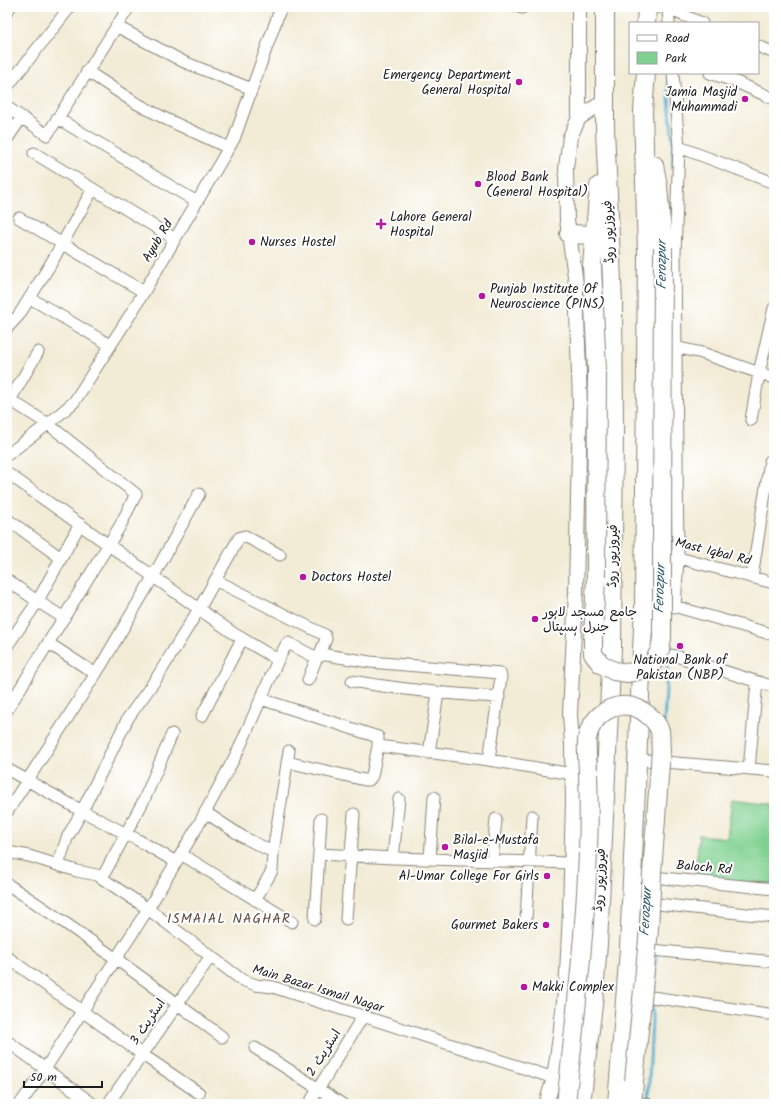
<svg xmlns="http://www.w3.org/2000/svg" width="781" height="1111" viewBox="0 0 781 1111" font-family="Kalam,'Playpen Sans Arabic',sans-serif">
	<style>
		.green { fill: #80d191; stroke: #4e7656 }
		.lines { fill: none; stroke-linecap: round; stroke-linejoin: round }
		.stream { stroke: #52afd0; stroke-width: 3 }
		.minor-casing { stroke: #878478; stroke-width: 13 }
		.tertiary-casing { stroke: #878478; stroke-width: 16 }
		.primary-casing { stroke: #878478; stroke-width: 20 }
		.minor { stroke: #fff; stroke-width: 11 }
		.tertiary { stroke: #fff; stroke-width: 14 }
		.primary { stroke: #fff; stroke-width: 18 }
		.primary-bridge-casing { stroke: #878478; stroke-width: 20; stroke-linecap: butt }
		.primary-bridge { stroke: #fff; stroke-width: 18 }
		.poi-dot { fill: #b5179e; stroke: #fff; stroke-width: 1.5 }
		.labels { text-anchor: middle; dominant-baseline: central; stroke-width: 4; stroke-linejoin: round; paint-order: stroke }
		.poi-label { font-size: 13px; fill: #1c1c1c; stroke: #fff; text-anchor: start }
		.street-label { font-size: 13px; fill: #1c1c1c; stroke: #fff }
		.water-label { font-size: 14px; font-style: italic; fill: #345e6d; stroke: #fff }
		.neighbourhood-label { font-size: 14px; letter-spacing: 1px; fill: #654d40; stroke: #fff }
	</style>
	<rect width="100%" height="100%" fill="#fff"/>
	<filter id="ink" filterUnits="userSpaceOnUse"><feTurbulence type="fractalNoise" baseFrequency=".025" numOctaves="2"/><feDisplacementMap in="SourceGraphic" scale="8" xChannelSelector="R" yChannelSelector="G"/><feConvolveMatrix kernelMatrix="1 2 1 2 8 2 1 2 1" color-interpolation-filters="sRGB"/></filter>
	<filter id="wash" filterUnits="userSpaceOnUse"><feTurbulence type="fractalNoise" baseFrequency=".012" numOctaves="4" result="noise"/><feDisplacementMap in="SourceGraphic" scale="16" xChannelSelector="R" yChannelSelector="G"/><feGaussianBlur stdDeviation="0.9" result="paint"/><feColorMatrix in="noise" values="0 0 0 0 0 0 0 0 0 0 0 0 0 0 0 0 0 1.4 0 .05"/><feComposite in="paint" operator="in"/></filter>
	<g filter="url(#wash)">
		<rect width="100%" height="100%" fill="#f2ebd5"/>
		<path class="green" d="M 732,799 L 774,804 L 774,885 L 695,876 L 699,835 L 727,838 Z"/>
		<g class="lines">
			<path class="stream" d="M 667,73 L 673,146 L 673,167
				M 664,723 L 668,656
				M 653,994 L 656,954
				M 648,1102 L 653,1000"/>
		</g>
	</g>
	<g filter="url(#ink)">
		<g class="lines">
			<g class="minor-casing">
				<path id="minor" d="M 518,7 L 522,8 L 522,7
					M 654,7 L 663,7 L 702,23
					M 668,7 L 669,23
					M 7,11 L 10,7
					M 116,26 L 184,62 L 252,89
					M 758,46 L 774,53
					M 87,71 L 134,102 L 168,120 L 229,148
					M 673,73 L 679,147 L 675,253 L 678,558 L 675,607
					M 710,73 L 734,81 L 774,99
					M 7,87 L 70,7
					M 7,107 L 47,135 L 129,7
					M 57,118 L 197,202
					M 7,139 L 22,117
					M 679,147 L 774,183
					M 34,153 L 175,239
					M 19,218 L 144,292
					M 30,298 L 110,345
					M 7,328 L 19,315 L 50,265 L 93,189
					M 670,346 L 702,353 L 774,378
					M 7,398 L 48,424 L 136,494 L 120,526 L 7,710
					M 10,400 L 38,352
					M 751,420 L 759,373 L 774,308
					M 7,455 L 48,424 L 74,402 L 132,312 L 234,139 L 281,7
					M 7,473 L 233,633 L 278,660 L 286,645 L 288,643 L 315,657 L 319,657 L 320,654
					M 7,519 L 61,558
					M 671,556 L 774,583
					M 752,577 L 770,461
					M 7,580 L 37,601 L 64,618
					M 215,580 L 325,635 L 326,639 L 320,654 L 370,662 L 500,673 L 501,677 L 489,760
					M 668,606 L 677,607 L 774,635
					M 48,643 L 96,674
					M 7,646 L 36,604 L 80,524
					M 654,653 L 676,656 L 774,687
					M 308,680 L 317,657
					M 352,681 C 401,690 449,694 499,697
					M 261,699 L 378,737 L 378,746 L 372,776 L 369,780 L 365,780 L 287,762
					M 202,716 L 242,639
					M 378,746 L 489,760 L 572,774
					M 429,753 L 438,693
					M 637,759 L 664,762 L 774,771
					M 7,769 L 82,811 L 138,840 L 176,862
					M 749,769 L 757,682
					M 7,812 L 102,664 L 153,577 L 199,494
					M 205,812 L 243,837 L 273,852
					M 7,852 L 29,856 L 77,871 L 97,875 L 148,909 L 242,980 L 256,985 L 273,987 L 554,1078
					M 181,854 L 292,922
					M 319,854 L 393,858 L 571,863
					M 393,858 L 399,799
					M 430,859 L 434,797
					M 492,861 L 496,819
					M 58,865 L 67,838 L 82,811 L 128,718 L 156,679 L 199,609 L 239,538 L 245,536 L 280,555
					M 632,875 L 774,889
					M 102,878 L 144,800 L 172,734
					M 7,884 C 81,932 151,984 222,1037
					M 255,900 L 272,871 L 273,852 L 289,751
					M 644,903 L 658,904 L 774,917
					M 315,919 L 321,819
					M 346,919 L 354,814
					M 526,919 L 532,816
					M 642,949 L 774,962
					M 7,957 L 143,1055 L 199,1093
					M 638,995 L 768,1014
					M 7,1041 L 93,1104
					M 255,1048 L 342,1104
					M 632,1102 L 647,1104
					M 20,1104 L 45,1069 L 148,909 L 199,824 L 238,751 L 278,660
					M 108,1104 L 211,956
					M 309,1104 L 363,1016"/>
			</g>
			<g class="tertiary-casing">
				<path id="tertiary" d="M 579,118 L 579,7
					M 546,1104 L 554,1078 L 560,1037 L 567,974 L 570,912 L 573,801 L 572,744 L 570,714 L 576,592 L 580,404 L 576,283 L 567,220 L 566,168 L 570,137 L 579,118 L 606,100"/>
			</g>
			<g class="primary-casing">
				<path id="primary" d="M 646,23 L 647,7
					M 654,165 L 658,186 L 663,247
					M 569,234 L 594,235
					M 592,266 L 599,186
					M 581,1104 L 593,1005 L 598,944 L 612,648 L 614,428 L 613,303 L 605,129 L 605,7
					M 617,1104 L 629,949 L 644,605 L 647,254 L 643,111 L 646,73
					M 632,1104 L 634,1081"/>
			</g>
			<use href="#minor" class="minor"/>
			<use href="#tertiary" class="tertiary"/>
			<use href="#primary" class="primary"/>
			<g class="primary-bridge-casing">
				<path id="primary-bridge" d="M 592,266 L 597,371 L 596,578 L 593,639 L 593,654 L 601,664 L 614,671 L 628,673 L 642,670 L 653,663 L 660,650 L 662,638 L 662,554 L 663,247
					M 566,1104 C 575,1020 585,936 588,852 C 589,825 589,799 588,773 C 588,762 585,744 588,734 C 597,708 625,696 648,715 C 653,719 658,725 660,731 C 661,737 660,744 661,750 L 652,873 L 649,929 L 634,1081"/>
			</g>
			<use href="#primary-bridge" class="primary-bridge"/>
		</g>
	</g>
	<g class="poi-dot">
		<circle cx="519" cy="82" r="4"/>
		<circle cx="745" cy="99" r="4"/>
		<circle cx="478" cy="184" r="4"/>
		<path d="M379 218h4v4h4v4h-4v4h-4v-4h-4v-4h4z"/>
		<circle cx="252" cy="242" r="4"/>
		<circle cx="482" cy="296" r="4"/>
		<circle cx="303" cy="577" r="4"/>
		<circle cx="535" cy="619" r="4"/>
		<circle cx="680" cy="646" r="4"/>
		<circle cx="445" cy="847" r="4"/>
		<circle cx="547" cy="876" r="4"/>
		<circle cx="546" cy="925" r="4"/>
		<circle cx="524" cy="987" r="4"/>
	</g>
	<g class="labels">
		<g class="poi-label">
			<text x="511" y="75" text-anchor="end">Emergency Department<tspan x="511" dy="15">General Hospital</tspan></text>
			<text x="737" y="92" text-anchor="end">Jamia Masjid<tspan x="737" dy="15">Muhammadi</tspan></text>
			<text x="486" y="177">Blood Bank<tspan x="486" dy="15">(General Hospital)</tspan></text>
			<text x="390" y="217">Lahore General<tspan x="390" dy="15">Hospital</tspan></text>
			<text x="260" y="242">Nurses Hostel</text>
			<text x="490" y="289">Punjab Institute Of<tspan x="490" dy="15">Neuroscience (PINS)</tspan></text>
			<text x="311" y="577">Doctors Hostel</text>
			<text x="543" y="612">جامع مسجد لاہور<tspan x="543" dy="15">جنرل ہسپتال</tspan></text>
			<text x="680" y="660" text-anchor="middle">National Bank of<tspan x="680" dy="15">Pakistan (NBP)</tspan></text>
			<text x="453" y="840">Bilal-e-Mustafa<tspan x="453" dy="15">Masjid</tspan></text>
			<text x="539" y="876" text-anchor="end">Al-Umar College For Girls</text>
			<text x="538" y="925" text-anchor="end">Gourmet Bakers</text>
			<text x="532" y="987">Makki Complex</text>
		</g>
		<g class="street-label">
			<text transform="translate(609 232) rotate(-92)">فیروزپور روڈ</text>
			<text transform="translate(158 241) rotate(-59)">Ayub Rd</text>
			<text transform="translate(713 552) rotate(14)">Mast Iqbal Rd</text>
			<text transform="translate(613 556) rotate(-89)">فیروزپور روڈ</text>
			<text transform="translate(704 868) rotate(5)">Baloch Rd</text>
			<text transform="translate(600 880) rotate(-87)">فیروزپور روڈ</text>
			<text transform="translate(318 989) rotate(17)">Main Bazar Ismail Nagar</text>
			<text transform="translate(148 1022) rotate(-56)">اسٹریٹ 3</text>
			<text transform="translate(324 1053) rotate(-58)">اسٹریٹ 2</text>
		</g>
		<g class="water-label">
			<text transform="translate(662 265) rotate(-90)">Ferozpur</text>
			<text transform="translate(660 589) rotate(-88)">Ferozpur</text>
			<text transform="translate(646 912) rotate(-87)">Ferozpur</text>
		</g>
		<g class="neighbourhood-label">
			<text x="229" y="919">ISMAIAL NAGHAR</text>
		</g>
	</g>
	<rect width="781" height="1111" fill="none" stroke="#fff" stroke-width="24"/>
	<rect x="629" y="22" width="130" height="52" fill="#ffffff" stroke="#a4a4a4"/>
	<rect x="637" y="35" width="20" height="6" fill="#ffffff" stroke="#a4a4a4"/>
	<text x="665" y="42" font-size="12" fill="#1c1c1c">Road</text>
	<rect x="637" y="52" width="20" height="12" fill="#80d191" stroke="#a4a4a4"/>
	<text x="665" y="62" font-size="12" fill="#1c1c1c">Park</text>
	<path d="M24 1081v6h78v-6" fill="none" stroke="#1c1c1c" stroke-width="2"/>
	<text x="30" y="1081" font-size="12" fill="#1c1c1c" stroke="#ffffff" stroke-width="3" paint-order="stroke">50 m</text>
</svg>
